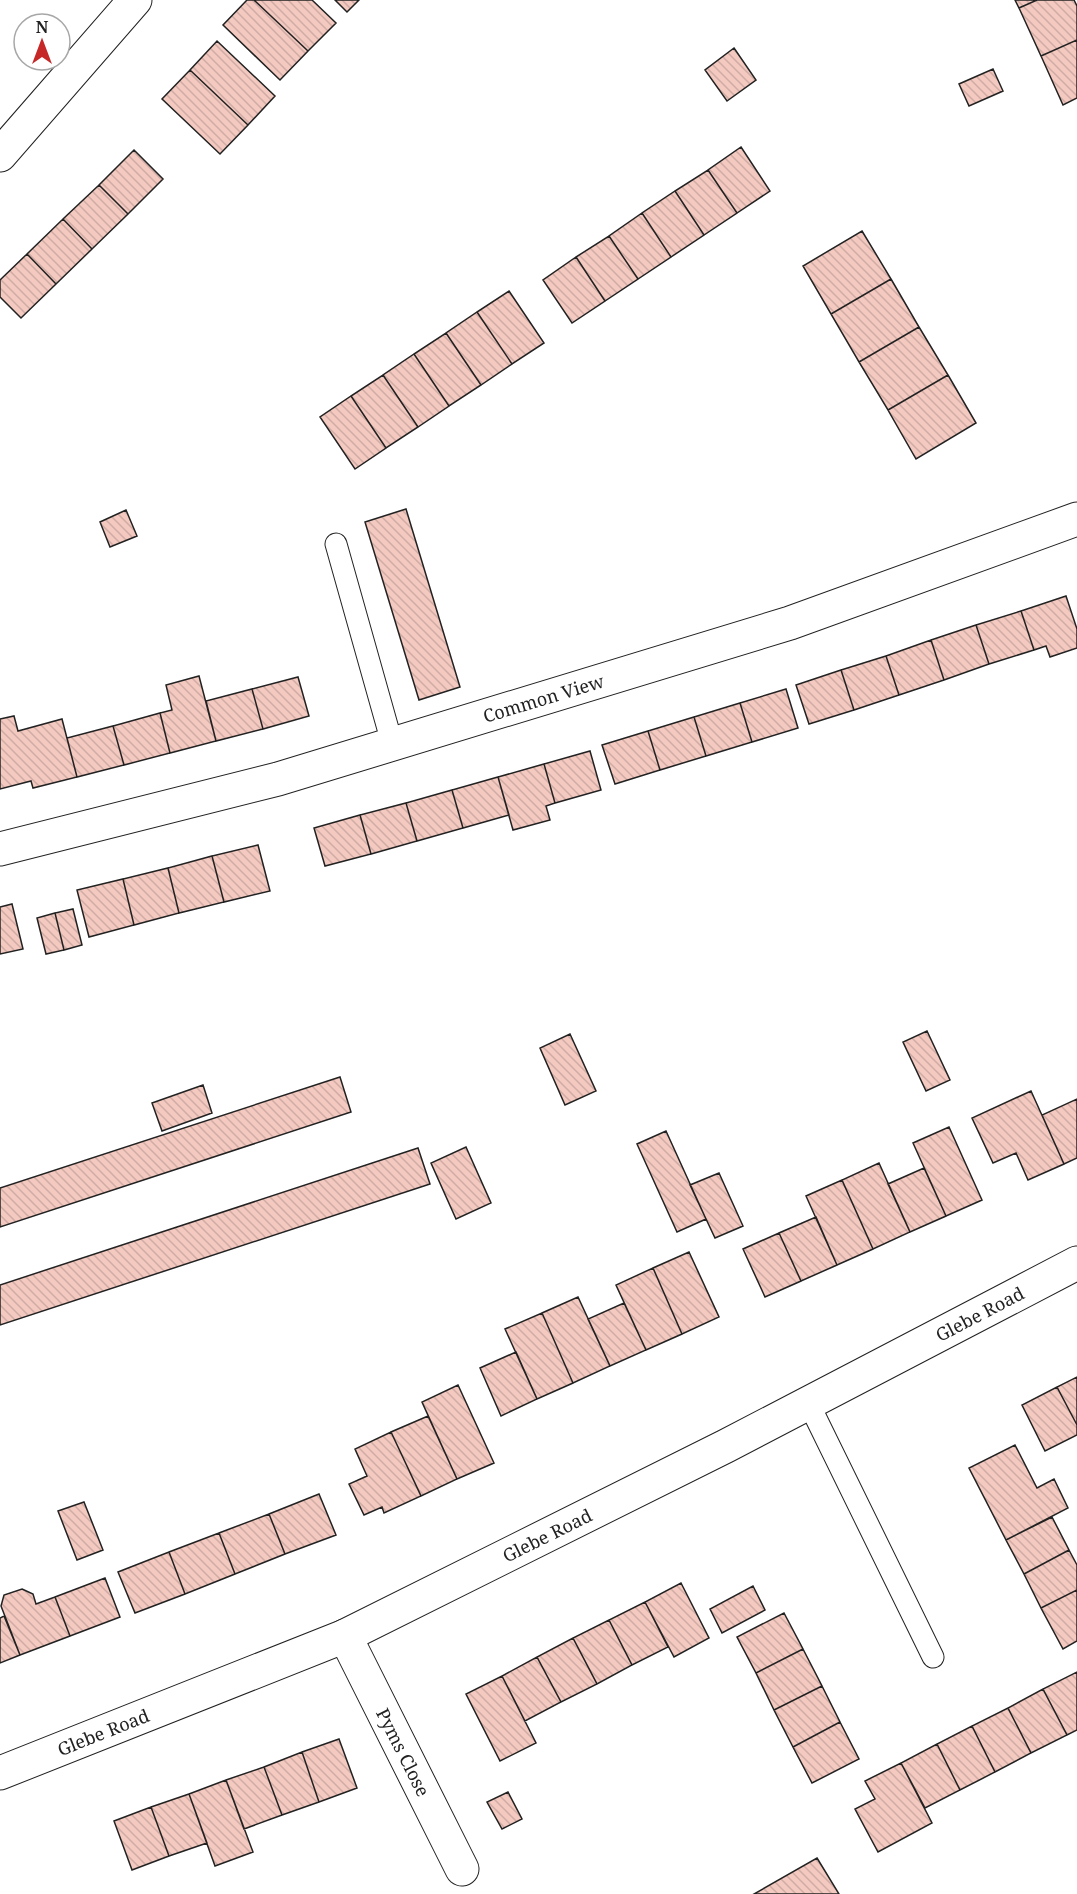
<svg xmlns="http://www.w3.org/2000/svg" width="1077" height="1894" viewBox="0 0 1077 1894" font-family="'Noto Serif',serif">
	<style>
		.building { fill: url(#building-back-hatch); stroke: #222; stroke-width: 1.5 }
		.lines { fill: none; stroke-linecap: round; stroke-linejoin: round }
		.lane-casing { stroke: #222; stroke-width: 23 }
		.street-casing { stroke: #222; stroke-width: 35 }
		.lane { stroke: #fff; stroke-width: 21 }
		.street { stroke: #fff; stroke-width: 33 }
		.labels { text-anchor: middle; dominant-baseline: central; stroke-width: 4.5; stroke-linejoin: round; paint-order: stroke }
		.street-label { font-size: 18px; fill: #222; stroke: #fff }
	</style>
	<defs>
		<pattern id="building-back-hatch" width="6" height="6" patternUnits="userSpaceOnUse" patternTransform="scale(1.5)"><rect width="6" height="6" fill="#f3c9c0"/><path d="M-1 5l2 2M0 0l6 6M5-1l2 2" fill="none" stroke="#d0aca5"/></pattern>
	</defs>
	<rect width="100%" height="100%" fill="#fff"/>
	<path class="building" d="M 247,0 L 254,0 L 308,51 L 280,80 L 223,25 Z
		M 254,0 L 312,0 L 336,23 L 308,51 Z
		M 335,0 L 359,0 L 347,12 Z
		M 1015,0 L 1037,0 L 1019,8 Z
		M 1037,0 L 1074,0 L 1077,6 L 1077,40 L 1041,56 L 1019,8 Z
		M 1077,40 L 1077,98 L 1063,105 L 1041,56 Z
		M 217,41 L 275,96 L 248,125 L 190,70 Z
		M 734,48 L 756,80 L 727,101 L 705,70 Z
		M 993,69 L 1003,91 L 969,106 L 959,84 Z
		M 190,70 L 248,125 L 220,154 L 162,99 Z
		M 741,147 L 770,191 L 737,213 L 708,170 Z
		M 134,150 L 163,179 L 128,214 L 99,185 Z
		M 708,170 L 737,213 L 704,235 L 675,191 Z
		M 99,185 L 128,214 L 92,249 L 63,219 Z
		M 675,191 L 704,235 L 671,257 L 642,213 Z
		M 642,213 L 671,257 L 638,279 L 609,236 Z
		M 63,219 L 92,249 L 56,284 L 27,254 Z
		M 862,231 L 891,279 L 831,314 L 803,266 Z
		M 609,236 L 638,279 L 605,301 L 576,257 Z
		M 27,254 L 56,284 L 21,318 L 0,297 L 0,280 Z
		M 576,257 L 605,301 L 572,323 L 543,280 Z
		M 891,279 L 919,327 L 859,362 L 831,314 Z
		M 509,291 L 544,343 L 512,364 L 477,312 Z
		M 477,312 L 512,364 L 481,385 L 446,333 Z
		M 919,327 L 948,375 L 888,410 L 859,362 Z
		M 446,333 L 481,385 L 449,406 L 414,354 Z
		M 414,354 L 449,406 L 418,427 L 383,375 Z
		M 383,375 L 418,427 L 386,448 L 351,396 Z
		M 948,375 L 976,423 L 916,459 L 888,410 Z
		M 351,396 L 386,448 L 355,469 L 320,417 Z
		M 406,509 L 460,687 L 419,700 L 365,522 Z
		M 126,510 L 137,536 L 110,547 L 100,522 Z
		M 1066,596 L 1077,629 L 1077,648 L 1050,657 L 1046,646 L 1034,650 L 1021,611 Z
		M 1021,611 L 1034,650 L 989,664 L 976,625 Z
		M 976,625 L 989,664 L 944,680 L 931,640 Z
		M 931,640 L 944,680 L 899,695 L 886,656 Z
		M 886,656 L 899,695 L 854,710 L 841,670 Z
		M 841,670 L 854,710 L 809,724 L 796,685 Z
		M 199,676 L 216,741 L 170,753 L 160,713 L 172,710 L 166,685 Z
		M 298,677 L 309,716 L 263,729 L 252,689 Z
		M 252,689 L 263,729 L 216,741 L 206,701 Z
		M 786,689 L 798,728 L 752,742 L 740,703 Z
		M 740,703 L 752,742 L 706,756 L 694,717 Z
		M 160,713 L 170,753 L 124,765 L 113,726 Z
		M 14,716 L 18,731 L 62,719 L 77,777 L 33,788 L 31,781 L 0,789 L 0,719 Z
		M 694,717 L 706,756 L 660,770 L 648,731 Z
		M 113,726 L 124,765 L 77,777 L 67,738 Z
		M 648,731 L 660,770 L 615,784 L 602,745 Z
		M 590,751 L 601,790 L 555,803 L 544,764 Z
		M 544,764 L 555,803 L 546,806 L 550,820 L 513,830 L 498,777 Z
		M 498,777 L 509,815 L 463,828 L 452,790 Z
		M 452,790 L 463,828 L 417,841 L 406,803 Z
		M 406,803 L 417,841 L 371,854 L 360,815 Z
		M 360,815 L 371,854 L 325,866 L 314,828 Z
		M 258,845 L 270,891 L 224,902 L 212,856 Z
		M 212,856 L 224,902 L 179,913 L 168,868 Z
		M 168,868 L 179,913 L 134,925 L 123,879 Z
		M 123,879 L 134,925 L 89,937 L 77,890 Z
		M 12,904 L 23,949 L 0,954 L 0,907 Z
		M 73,909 L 82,945 L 64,950 L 55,913 Z
		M 55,913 L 64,950 L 46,954 L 37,918 Z
		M 927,1031 L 950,1080 L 926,1091 L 903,1042 Z
		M 570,1034 L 596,1091 L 565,1105 L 540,1048 Z
		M 340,1077 L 351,1112 L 0,1227 L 0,1188 Z
		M 203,1085 L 212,1113 L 162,1131 L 152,1103 Z
		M 1031,1091 L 1064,1164 L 1028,1180 L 1016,1153 L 993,1163 L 972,1118 Z
		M 1077,1099 L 1077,1158 L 1064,1164 L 1042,1115 Z
		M 949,1127 L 982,1200 L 946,1216 L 913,1143 Z
		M 666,1131 L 706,1219 L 677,1232 L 637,1144 Z
		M 466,1147 L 491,1203 L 456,1219 L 431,1163 Z
		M 418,1148 L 430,1184 L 0,1325 L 0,1285 Z
		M 879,1163 L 910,1232 L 873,1249 L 842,1180 Z
		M 924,1168 L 946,1216 L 910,1232 L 888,1184 Z
		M 719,1173 L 743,1226 L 715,1238 L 690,1185 Z
		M 842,1180 L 873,1249 L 837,1265 L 806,1196 Z
		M 816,1217 L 837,1265 L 801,1281 L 779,1233 Z
		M 779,1233 L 801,1281 L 765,1297 L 743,1249 Z
		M 689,1252 L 719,1317 L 682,1334 L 653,1268 Z
		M 653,1268 L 682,1334 L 646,1350 L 616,1285 Z
		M 578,1297 L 610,1366 L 573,1383 L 542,1313 Z
		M 624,1303 L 646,1350 L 610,1366 L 588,1319 Z
		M 542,1313 L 573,1383 L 537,1399 L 505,1329 Z
		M 516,1352 L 537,1399 L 501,1416 L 480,1368 Z
		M 1077,1377 L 1077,1425 L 1057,1387 Z
		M 458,1385 L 494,1463 L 457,1479 L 422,1402 Z
		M 1057,1387 L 1077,1425 L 1077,1435 L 1045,1451 L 1022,1405 Z
		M 428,1416 L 457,1479 L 421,1496 L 391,1432 Z
		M 391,1432 L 421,1496 L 384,1513 L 382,1507 L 364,1515 L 349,1484 L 367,1476 L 355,1449 Z
		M 1015,1445 L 1037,1488 L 1054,1479 L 1068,1508 L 1006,1540 L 969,1468 Z
		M 319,1494 L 336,1535 L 285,1554 L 269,1514 Z
		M 84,1502 L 103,1550 L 77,1560 L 58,1511 Z
		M 269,1514 L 285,1554 L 235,1574 L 219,1533 Z
		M 1052,1517 L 1069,1550 L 1024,1574 L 1006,1540 Z
		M 219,1533 L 235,1574 L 185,1594 L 169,1552 Z
		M 1069,1550 L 1077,1565 L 1077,1590 L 1041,1608 L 1024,1574 Z
		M 169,1552 L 185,1594 L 135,1613 L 118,1572 Z
		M 105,1578 L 120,1617 L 70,1636 L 55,1597 Z
		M 681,1583 L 709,1638 L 674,1657 L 645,1602 Z
		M 753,1586 L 765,1610 L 722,1633 L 710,1609 Z
		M 22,1589 L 33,1594 L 36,1604 L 55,1597 L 70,1636 L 20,1655 L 1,1606 L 4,1595 Z
		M 1077,1590 L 1077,1641 L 1063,1649 L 1041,1608 Z
		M 645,1602 L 668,1647 L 632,1665 L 609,1620 Z
		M 784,1613 L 803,1649 L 756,1673 L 737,1637 Z
		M 4,1616 L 20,1655 L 0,1663 L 0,1618 Z
		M 609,1620 L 632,1665 L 597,1684 L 573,1638 Z
		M 573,1638 L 597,1684 L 561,1702 L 537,1657 Z
		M 803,1649 L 822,1686 L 774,1710 L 756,1673 Z
		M 537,1657 L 561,1702 L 525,1721 L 502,1676 Z
		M 1077,1672 L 1077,1730 L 1067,1735 L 1043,1689 Z
		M 502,1676 L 536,1743 L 500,1761 L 466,1694 Z
		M 822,1686 L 840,1722 L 793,1747 L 774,1710 Z
		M 1043,1689 L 1067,1735 L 1031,1753 L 1008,1708 Z
		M 1008,1708 L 1031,1753 L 995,1772 L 972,1726 Z
		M 840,1722 L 859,1759 L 812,1783 L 793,1747 Z
		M 972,1726 L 995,1772 L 960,1790 L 937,1744 Z
		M 339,1739 L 357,1788 L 319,1802 L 302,1752 Z
		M 937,1744 L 960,1790 L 925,1808 L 901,1763 Z
		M 302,1752 L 319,1802 L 282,1815 L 264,1767 Z
		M 901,1763 L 932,1823 L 878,1852 L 855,1809 L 875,1799 L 865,1781 Z
		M 264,1767 L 282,1815 L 244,1829 L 226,1780 Z
		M 226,1780 L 253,1852 L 215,1866 L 189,1794 Z
		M 508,1792 L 522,1819 L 502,1829 L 487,1802 Z
		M 189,1794 L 207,1843 L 169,1856 L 151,1807 Z
		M 151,1807 L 169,1856 L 132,1870 L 114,1821 Z
		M 817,1858 L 839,1894 L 754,1894 Z"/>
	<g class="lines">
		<g class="lane-casing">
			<path id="lane" d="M 336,544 L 392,743
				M 809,1404 L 933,1657"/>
		</g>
		<g class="street-casing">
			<g id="street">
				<path d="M 0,155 L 135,0"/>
				<path id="s1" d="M 0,849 L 278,779 L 790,623 L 1077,519"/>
				<path id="s2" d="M 345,1636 L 462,1869"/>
				<path id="s3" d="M 0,1773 L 345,1636 L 726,1446 L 1077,1263"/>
			</g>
		</g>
		<use href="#lane" class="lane"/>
		<use href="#street" class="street"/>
	</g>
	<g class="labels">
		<g class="street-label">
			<text stroke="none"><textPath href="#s1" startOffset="564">Common View</textPath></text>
			<text stroke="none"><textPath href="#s3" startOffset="1083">Glebe Road</textPath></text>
			<text stroke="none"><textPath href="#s3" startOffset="597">Glebe Road</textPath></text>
			<text stroke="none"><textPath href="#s3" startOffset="111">Glebe Road</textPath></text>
			<text stroke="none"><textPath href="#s2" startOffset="130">Pyms Close</textPath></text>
		</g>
	</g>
	<g transform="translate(42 42)"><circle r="28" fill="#ffffff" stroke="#a7a7a7" stroke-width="1.5"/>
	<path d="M0-4.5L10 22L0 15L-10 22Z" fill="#c62828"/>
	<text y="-9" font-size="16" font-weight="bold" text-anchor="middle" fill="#222222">N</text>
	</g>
</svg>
